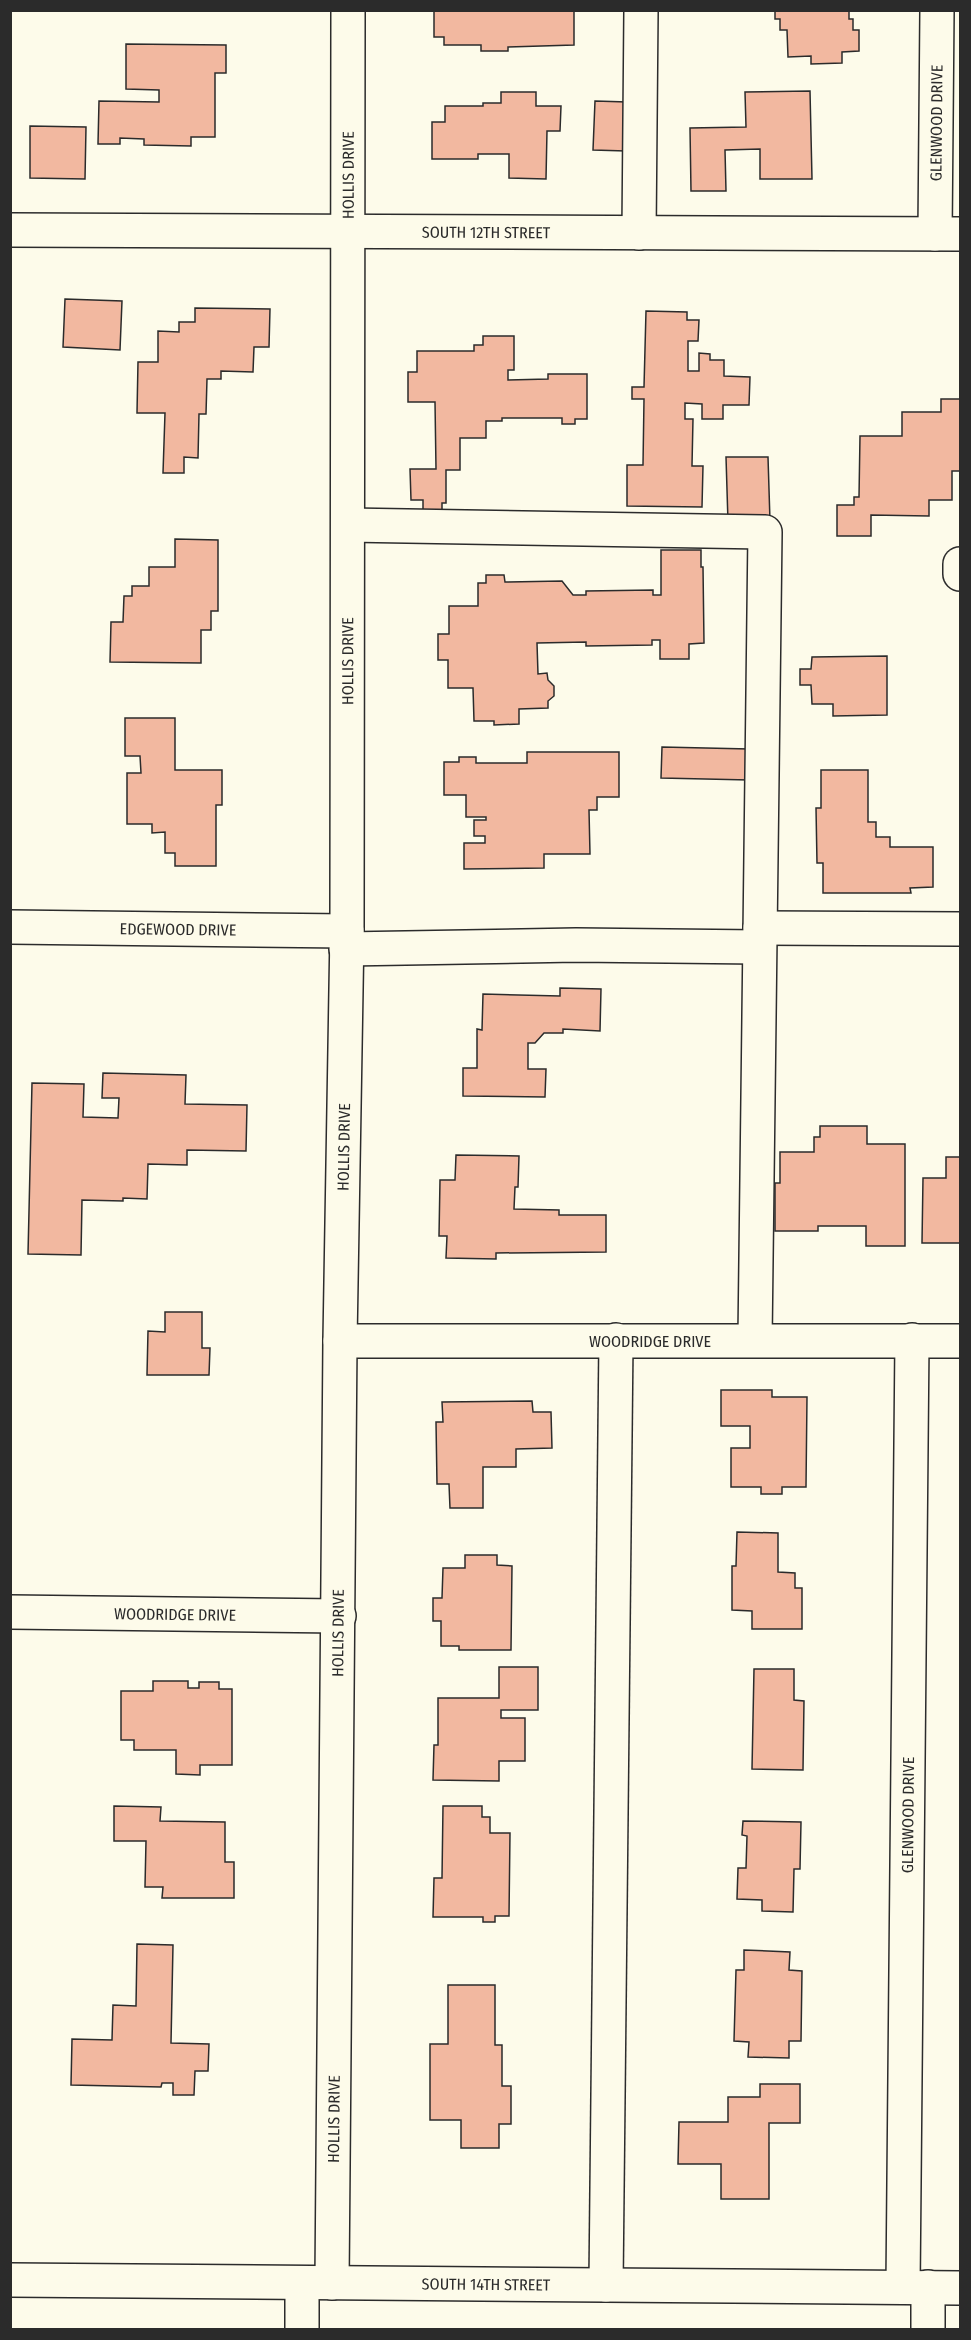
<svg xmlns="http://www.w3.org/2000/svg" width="971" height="2340" viewBox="0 0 971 2340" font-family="'Fira Sans Condensed',sans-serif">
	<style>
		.building { fill: #f2b8a0; stroke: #2b2b2b; stroke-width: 1.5 }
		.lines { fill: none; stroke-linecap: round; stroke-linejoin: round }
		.minor-casing { stroke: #2b2b2b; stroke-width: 36 }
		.major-casing { stroke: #2b2b2b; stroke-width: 36 }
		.minor { stroke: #fdfbea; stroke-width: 33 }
		.major { stroke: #fdfbea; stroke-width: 33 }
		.labels { text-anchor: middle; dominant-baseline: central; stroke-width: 4.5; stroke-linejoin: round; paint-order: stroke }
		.street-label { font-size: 16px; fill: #2b2b2b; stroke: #fdfbea }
	</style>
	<rect width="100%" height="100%" fill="#fdfbea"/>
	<path class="building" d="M 434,10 L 574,10 L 574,45 L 508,47 L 508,51 L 481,51 L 481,45 L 444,45 L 444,37 L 434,37 Z
		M 775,10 L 849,10 L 849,19 L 853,19 L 853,30 L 859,30 L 859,51 L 842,52 L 842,63 L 811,64 L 811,56 L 788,57 L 787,30 L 780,30 L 780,19 L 775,19 Z
		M 126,44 L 226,45 L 226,73 L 215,73 L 215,137 L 191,137 L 191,146 L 144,145 L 144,139 L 120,138 L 120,144 L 98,144 L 99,101 L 159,102 L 159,90 L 126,89 Z
		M 810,91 L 812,179 L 760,179 L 760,149 L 725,150 L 726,191 L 691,191 L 690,128 L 746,127 L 745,92 Z
		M 501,92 L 536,92 L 536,106 L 561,106 L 560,131 L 547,131 L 546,179 L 509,178 L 509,154 L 478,154 L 478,159 L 432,159 L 432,122 L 445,122 L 445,106 L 483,106 L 483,103 L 501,103 Z
		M 595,101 L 627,102 L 626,151 L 593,150 Z
		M 30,126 L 86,127 L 85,179 L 30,178 Z
		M 65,299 L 122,301 L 120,350 L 63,347 Z
		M 195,308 L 270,309 L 269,347 L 254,347 L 253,372 L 221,371 L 221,379 L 207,379 L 206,414 L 199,414 L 198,458 L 184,457 L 184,473 L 163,473 L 165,413 L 137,413 L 138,362 L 158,362 L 158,331 L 179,332 L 179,322 L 195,322 Z
		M 646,311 L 687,312 L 687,320 L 699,320 L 698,341 L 688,341 L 688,371 L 699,371 L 699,353 L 710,354 L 710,360 L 724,360 L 724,376 L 750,377 L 749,405 L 723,405 L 723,419 L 702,419 L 702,404 L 685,403 L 685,419 L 693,419 L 692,466 L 703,466 L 702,507 L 627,506 L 627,465 L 643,465 L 644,399 L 632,399 L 632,387 L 644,387 Z
		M 483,336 L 514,336 L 514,370 L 508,370 L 508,380 L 548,379 L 548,374 L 587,374 L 587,419 L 575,419 L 575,424 L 562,424 L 562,418 L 502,418 L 502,421 L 486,421 L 486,438 L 460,438 L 460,470 L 446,470 L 446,503 L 442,503 L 442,514 L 423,514 L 423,500 L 411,500 L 410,469 L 436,469 L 435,402 L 408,402 L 408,372 L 417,372 L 417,351 L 474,351 L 474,345 L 483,345 Z
		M 941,399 L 960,399 L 960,471 L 952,471 L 952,500 L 929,500 L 929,516 L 871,515 L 871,536 L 837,536 L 837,505 L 854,505 L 854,497 L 859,497 L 860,436 L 902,436 L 902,412 L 941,412 Z
		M 726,457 L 768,457 L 770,521 L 728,522 Z
		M 175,539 L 218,540 L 218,611 L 211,611 L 211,630 L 201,630 L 201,663 L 110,662 L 111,622 L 123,622 L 124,596 L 132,596 L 132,586 L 149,586 L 149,567 L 175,567 Z
		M 661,550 L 701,550 L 701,567 L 703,567 L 704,643 L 689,644 L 689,659 L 660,659 L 660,640 L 652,640 L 652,645 L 586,646 L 586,642 L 537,643 L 538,674 L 547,673 L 548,680 L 554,686 L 554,696 L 548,701 L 548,708 L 519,709 L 519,724 L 494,725 L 494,721 L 474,721 L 473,688 L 448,688 L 448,660 L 438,660 L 438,634 L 449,634 L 449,606 L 478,606 L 478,583 L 486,583 L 486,575 L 504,575 L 505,582 L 562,581 L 573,595 L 586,595 L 586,591 L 653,590 L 653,595 L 661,595 Z
		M 887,656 L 887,715 L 833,716 L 833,704 L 812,704 L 811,685 L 800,685 L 800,669 L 811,669 L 812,657 Z
		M 125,718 L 175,718 L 175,770 L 222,770 L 222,805 L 216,805 L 216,866 L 175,866 L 175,853 L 165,853 L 165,832 L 152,833 L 152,824 L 127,824 L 127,773 L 141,773 L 140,756 L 125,756 Z
		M 662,747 L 749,749 L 749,780 L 661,778 Z
		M 527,752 L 619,752 L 619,797 L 597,797 L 597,810 L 589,810 L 590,854 L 544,854 L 544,868 L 464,869 L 464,843 L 485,843 L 485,836 L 474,836 L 474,820 L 486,820 L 486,817 L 466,817 L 466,795 L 444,795 L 444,762 L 459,762 L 459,757 L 476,757 L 476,763 L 527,763 Z
		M 821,770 L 868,770 L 868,822 L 876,822 L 876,837 L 890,837 L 890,847 L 933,847 L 933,887 L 910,888 L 911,893 L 823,893 L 823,863 L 817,863 L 816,808 L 821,808 Z
		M 560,988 L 601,989 L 600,1031 L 563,1029 L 563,1033 L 544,1033 L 535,1043 L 528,1043 L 528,1069 L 546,1069 L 545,1097 L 463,1096 L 463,1068 L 477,1068 L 477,1029 L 482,1030 L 483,994 L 560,996 Z
		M 103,1073 L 186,1075 L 185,1104 L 247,1105 L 246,1151 L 187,1150 L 187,1165 L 148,1164 L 147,1199 L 123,1198 L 123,1201 L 82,1200 L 81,1255 L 28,1254 L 32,1083 L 84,1084 L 83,1117 L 118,1118 L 119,1098 L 102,1098 Z
		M 820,1126 L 867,1126 L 867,1144 L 905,1144 L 905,1246 L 866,1246 L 866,1226 L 818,1226 L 818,1231 L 775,1231 L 775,1183 L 780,1183 L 780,1152 L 814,1152 L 814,1137 L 820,1137 Z
		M 456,1155 L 519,1156 L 518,1187 L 515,1187 L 514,1209 L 559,1210 L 559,1215 L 606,1215 L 606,1252 L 496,1253 L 496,1259 L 446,1258 L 447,1236 L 439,1236 L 440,1180 L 455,1180 Z
		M 946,1157 L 960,1157 L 960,1243 L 922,1243 L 923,1178 L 946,1178 Z
		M 165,1312 L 202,1312 L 202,1348 L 210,1348 L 209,1375 L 147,1375 L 148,1331 L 165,1332 Z
		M 721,1390 L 772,1390 L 772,1397 L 807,1397 L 806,1487 L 782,1487 L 782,1494 L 761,1494 L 761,1487 L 731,1487 L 731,1448 L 750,1448 L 750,1426 L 721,1426 Z
		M 532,1401 L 533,1412 L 551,1412 L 552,1448 L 516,1449 L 516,1467 L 483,1467 L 483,1508 L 450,1508 L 449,1484 L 437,1484 L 436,1422 L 443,1422 L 442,1402 Z
		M 737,1532 L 778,1533 L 778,1572 L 795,1573 L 795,1588 L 802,1588 L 802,1629 L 752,1629 L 752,1611 L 732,1610 L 732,1566 L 736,1566 Z
		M 465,1555 L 497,1555 L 497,1565 L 512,1566 L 511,1650 L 459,1650 L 459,1646 L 441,1646 L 441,1621 L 433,1621 L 433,1598 L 442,1598 L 443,1568 L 465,1568 Z
		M 499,1667 L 538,1667 L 538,1710 L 501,1710 L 501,1718 L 525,1718 L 525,1761 L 499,1761 L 499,1781 L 433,1780 L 434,1745 L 438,1745 L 438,1698 L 499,1698 Z
		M 754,1669 L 794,1669 L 794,1700 L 804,1701 L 803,1770 L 752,1769 Z
		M 153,1681 L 188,1681 L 188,1688 L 199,1688 L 199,1682 L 219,1682 L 219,1689 L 232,1689 L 232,1765 L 200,1765 L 200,1775 L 176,1774 L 176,1750 L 134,1750 L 134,1740 L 121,1740 L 121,1691 L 153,1691 Z
		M 114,1806 L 161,1807 L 160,1821 L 225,1822 L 225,1862 L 234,1862 L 234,1898 L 162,1898 L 163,1887 L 145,1887 L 146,1841 L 114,1841 Z
		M 443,1806 L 482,1806 L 482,1817 L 490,1817 L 490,1833 L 510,1833 L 509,1916 L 495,1916 L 495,1922 L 483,1922 L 483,1917 L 433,1917 L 434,1878 L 442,1878 Z
		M 743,1821 L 801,1822 L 800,1869 L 794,1869 L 793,1912 L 762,1911 L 762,1900 L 737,1899 L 738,1868 L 746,1868 L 747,1836 L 742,1835 Z
		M 137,1944 L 173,1945 L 171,2043 L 209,2044 L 208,2071 L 195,2071 L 194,2095 L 173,2095 L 173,2083 L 162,2083 L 161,2087 L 71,2085 L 72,2039 L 112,2040 L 113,2005 L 136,2006 Z
		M 744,1950 L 790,1952 L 789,1970 L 802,1971 L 801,2041 L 789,2041 L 789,2058 L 748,2057 L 749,2042 L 734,2041 L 736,1970 L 744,1970 Z
		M 448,1985 L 495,1985 L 495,2045 L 502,2045 L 502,2086 L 511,2086 L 511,2124 L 499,2124 L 499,2148 L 461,2148 L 461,2120 L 430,2120 L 430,2044 L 448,2044 Z
		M 760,2084 L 800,2084 L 800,2123 L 769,2123 L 769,2199 L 721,2199 L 721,2164 L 678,2164 L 679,2122 L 728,2122 L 728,2097 L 760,2097 Z"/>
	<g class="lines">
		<g class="minor-casing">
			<g id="minor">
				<path id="s1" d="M 10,230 L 960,234"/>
				<path d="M 639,233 L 641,10"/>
				<path id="s2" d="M 935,234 L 937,10"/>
				<path d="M 348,525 L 765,532 L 755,1340"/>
				<path d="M 960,564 L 960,574"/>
				<path id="s3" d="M 10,927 L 347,931"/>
				<path d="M 760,928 L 960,929"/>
				<path d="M 346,949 L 576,945 L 759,947"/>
				<path id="s4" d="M 340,1341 L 960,1341"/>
				<path id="s5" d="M 10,1612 L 339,1616"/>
				<path d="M 302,2283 L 302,2330"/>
				<path id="s6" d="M 332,2283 L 340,1341 L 347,931 L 348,10"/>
				<path d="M 606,2285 L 616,1340"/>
				<path id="s7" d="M 903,2287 L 912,1340"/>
				<path d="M 928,2330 L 928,2287"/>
			</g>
		</g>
		<g class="major-casing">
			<g id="major">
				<path id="s8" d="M 10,2280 L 960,2288"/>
			</g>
		</g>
		<use href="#minor" class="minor"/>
		<use href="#major" class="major"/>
	</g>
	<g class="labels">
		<g class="street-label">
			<text stroke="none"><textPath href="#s2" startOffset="111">GLENWOOD DRIVE</textPath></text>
			<text stroke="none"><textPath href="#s6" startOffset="2108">HOLLIS DRIVE</textPath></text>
			<text stroke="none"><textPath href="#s1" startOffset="476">SOUTH 12TH STREET</textPath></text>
			<text stroke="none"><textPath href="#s6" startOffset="1622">HOLLIS DRIVE</textPath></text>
			<text stroke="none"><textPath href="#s3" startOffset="168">EDGEWOOD DRIVE</textPath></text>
			<text stroke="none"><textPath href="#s6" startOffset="1136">HOLLIS DRIVE</textPath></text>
			<text stroke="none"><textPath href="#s4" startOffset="310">WOODRIDGE DRIVE</textPath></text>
			<text stroke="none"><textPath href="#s5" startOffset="165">WOODRIDGE DRIVE</textPath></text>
			<text stroke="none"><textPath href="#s6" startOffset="650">HOLLIS DRIVE</textPath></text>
			<text stroke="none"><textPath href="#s7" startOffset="472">GLENWOOD DRIVE</textPath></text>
			<text stroke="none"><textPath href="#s6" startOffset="164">HOLLIS DRIVE</textPath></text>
			<text stroke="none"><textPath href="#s8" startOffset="476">SOUTH 14TH STREET</textPath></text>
		</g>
	</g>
	<rect width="971" height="2340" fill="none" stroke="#2b2b2b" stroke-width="24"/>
</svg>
